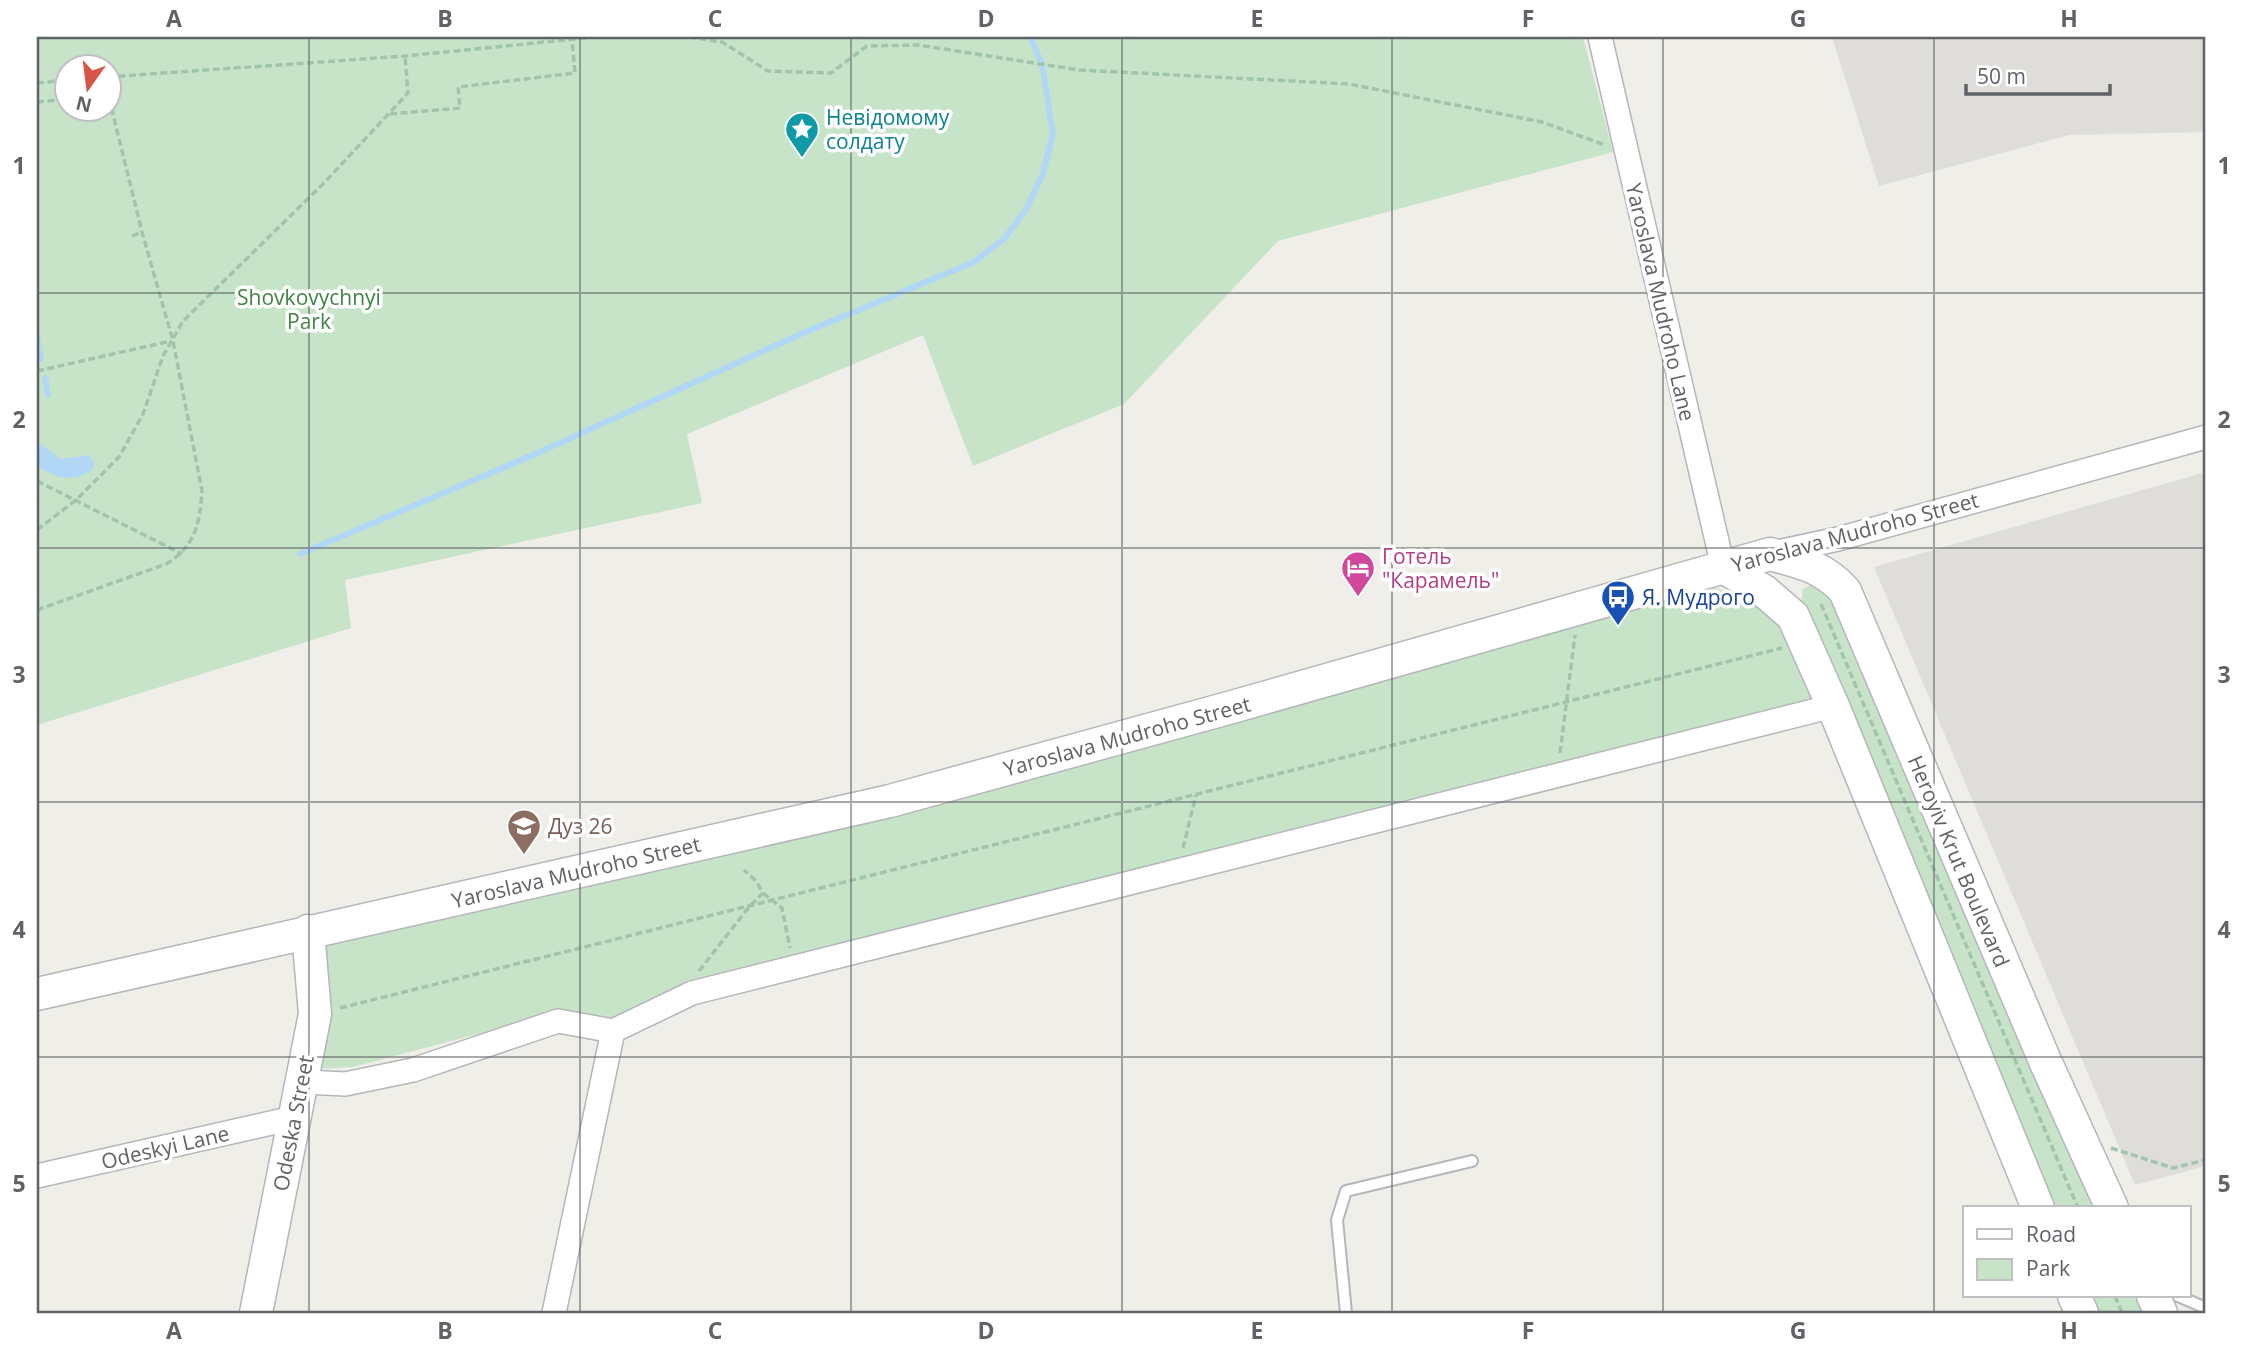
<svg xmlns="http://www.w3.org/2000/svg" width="2243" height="1350" viewBox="0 0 2243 1350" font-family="'Open Sans',sans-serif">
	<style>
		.industrial { fill: #deddda }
		.green { fill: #c7e4c8; fill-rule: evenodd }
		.water { fill: #b1d6f6 }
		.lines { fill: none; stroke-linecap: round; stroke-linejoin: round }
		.stream { stroke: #b1d6f6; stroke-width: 6 }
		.lane-casing { stroke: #b4b7ba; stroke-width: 14 }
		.street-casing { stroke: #b4b7ba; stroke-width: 26 }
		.secondary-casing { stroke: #b4b6ba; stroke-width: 35 }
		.path { stroke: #a1c4ac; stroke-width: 3.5; stroke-dasharray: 7 3.5; stroke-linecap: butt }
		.lane { stroke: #fff; stroke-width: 10 }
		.street { stroke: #fff; stroke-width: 23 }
		.secondary { stroke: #fff; stroke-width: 32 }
		.grid { fill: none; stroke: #5f6266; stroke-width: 2; stroke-opacity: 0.55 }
		.labels { text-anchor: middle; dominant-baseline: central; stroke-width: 7; stroke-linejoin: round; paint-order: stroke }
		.culture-label { font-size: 21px; fill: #0d838f; stroke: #fff; text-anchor: start }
		.park-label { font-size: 21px; fill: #408445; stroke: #fff }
		.street-label { font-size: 21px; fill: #5f6266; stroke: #fff }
		.hotel-label { font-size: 21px; fill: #b23c85; stroke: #fff; text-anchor: start }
		.transit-label { font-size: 21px; fill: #164399; stroke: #fff; text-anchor: start }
		.education-label { font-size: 21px; fill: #785e54; stroke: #fff; text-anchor: start }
		.neatline { fill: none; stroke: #5f6266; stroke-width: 2.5 }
		.grid-label { font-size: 23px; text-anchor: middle; font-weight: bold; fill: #5f6266 }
	</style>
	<rect width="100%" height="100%" fill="#efeee8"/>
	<path class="industrial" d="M 1832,37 L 2206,37 L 2206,132 L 2069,135 L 1879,186 Z
		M 2206,472 L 2206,1166 L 2135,1185 L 1874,567 Z"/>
	<path class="green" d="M 37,37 L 1583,37 L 1613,152 L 1278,241 L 1124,404 L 973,466 L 923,335 L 687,434 L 702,503 L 345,580 L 351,628 L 37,725 ZM 66,66 L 108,66 L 108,108 L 66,108 Z
		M 1819,580 L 1829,587 L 2106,1208 L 2049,1208 L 1802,603 L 1802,590 Z
		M 1712,587 C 1723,591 1737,593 1748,598 C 1786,615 1800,664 1816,699 L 614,1019 L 597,1022 L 557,1013 L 353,1067 L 315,1069 L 317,984 L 326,943 Z
		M 2084,1296 L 2148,1296 L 2155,1313 L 2091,1313 Z"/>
	<path class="water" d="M 37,441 L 60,459 L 89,455 L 94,462 L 93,469 C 73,483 57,479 37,466 Z"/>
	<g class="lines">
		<path class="stream" d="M 37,337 L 41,359
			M 45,378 L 48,395
			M 300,554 L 533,455 L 801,334 L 974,262 L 1005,238 L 1027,208 L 1043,173 L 1053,134 L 1042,64 L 1030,37"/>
		<g class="lane-casing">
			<path id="lane" d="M 2178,1296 L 2206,1308
				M 1346,1313 L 1337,1220 L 1346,1191 L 1472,1161"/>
		</g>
		<g class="street-casing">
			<path id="street" d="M 1600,37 L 1723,567
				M 1773,553 L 1838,539 L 2206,437
				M 301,1080 L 304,1082 L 345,1084 L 413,1070 L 558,1021 L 613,1031 L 692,993 L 1833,706
				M 37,1176 L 293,1118
				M 554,1313 L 613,1031"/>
		</g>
		<g class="secondary-casing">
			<path id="secondary" d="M 1723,567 L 1764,591 L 1793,616 L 1833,706 L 2038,1208
				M 37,994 L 890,801 L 1232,707 L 1770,554 C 1802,563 1822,566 1845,591 L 2046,1063 L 2112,1208
				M 2074,1296 L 2082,1313
				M 2153,1296 L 2161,1313
				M 256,1313 L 315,1014 L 308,931"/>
		</g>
		<path class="path" d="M 689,37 L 722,42 L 768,71 L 831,73 L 867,46 L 918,45 L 1079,70 L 1349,84 L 1542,122 L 1605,145
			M 108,77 L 405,56 L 595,37
			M 37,83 L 66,80
			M 37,102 L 66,99
			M 390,114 L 460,108 L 458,87 L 575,73 L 572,39
			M 132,236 L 142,232
			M 37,371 L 171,341
			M 37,481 L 182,554
			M 37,530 L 76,500 L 119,457 L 143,414 L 163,356 L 183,321 L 323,184 L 408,93 L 405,56
			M 1821,604 L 2078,1208
			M 37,610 L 166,564 C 195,547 200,523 202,491 L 173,341 L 142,232 L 108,94
			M 1560,753 L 1575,635
			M 1183,848 L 1196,795
			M 763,893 L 782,908 L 790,948
			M 699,971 L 749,907 L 763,893 L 756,881 L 744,870
			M 340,1008 L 1782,648
			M 2111,1148 L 2173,1168 L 2206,1160
			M 2115,1296 L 2122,1313"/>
		<use href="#lane" class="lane"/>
		<use href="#street" class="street"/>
		<use href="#secondary" class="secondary"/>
	</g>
	<path class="grid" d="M 309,37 L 309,1313M 580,37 L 580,1313M 851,37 L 851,1313M 1122,37 L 1122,1313M 1392,37 L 1392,1313M 1663,37 L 1663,1313M 1934,37 L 1934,1313M 37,293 L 2206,293M 37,548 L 2206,548M 37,802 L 2206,802M 37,1057 L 2206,1057"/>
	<defs>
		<g id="sight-pin" transform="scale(1.75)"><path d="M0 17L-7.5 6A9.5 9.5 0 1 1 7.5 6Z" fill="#0f9aa8" stroke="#fff"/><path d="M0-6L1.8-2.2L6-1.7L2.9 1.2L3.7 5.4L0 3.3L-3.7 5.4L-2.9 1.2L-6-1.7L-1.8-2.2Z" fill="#fff"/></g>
		<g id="hotel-pin" transform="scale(1.75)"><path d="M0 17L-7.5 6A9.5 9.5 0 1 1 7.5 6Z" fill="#d1479c" stroke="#fff"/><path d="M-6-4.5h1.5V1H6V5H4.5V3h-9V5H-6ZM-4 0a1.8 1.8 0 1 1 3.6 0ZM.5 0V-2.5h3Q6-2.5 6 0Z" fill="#fff"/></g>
		<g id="bus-pin" transform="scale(1.75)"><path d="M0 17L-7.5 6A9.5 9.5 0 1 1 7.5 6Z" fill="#1a4fb4" stroke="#fff"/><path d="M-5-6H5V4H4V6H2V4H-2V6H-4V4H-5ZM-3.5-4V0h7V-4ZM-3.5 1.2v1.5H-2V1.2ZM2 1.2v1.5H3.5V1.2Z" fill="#fff"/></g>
		<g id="school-pin" transform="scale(1.75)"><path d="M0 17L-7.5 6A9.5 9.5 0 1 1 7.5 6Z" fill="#8d6e63" stroke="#fff"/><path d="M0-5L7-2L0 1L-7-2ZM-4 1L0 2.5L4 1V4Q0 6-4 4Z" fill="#fff"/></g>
	</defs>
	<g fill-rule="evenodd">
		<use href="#sight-pin" x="802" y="129"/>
		<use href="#hotel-pin" x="1358" y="568"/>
		<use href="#bus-pin" x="1618" y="597"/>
		<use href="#school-pin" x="524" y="826"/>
	</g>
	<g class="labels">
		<g class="culture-label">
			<text x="826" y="117">Невідомому<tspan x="826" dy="24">солдату</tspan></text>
		</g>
		<g class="park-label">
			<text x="309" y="297">Shovkovychnyi<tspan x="309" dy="24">Park</tspan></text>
		</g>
		<g class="street-label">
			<text transform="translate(1661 302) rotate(77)">Yaroslava Mudroho Lane</text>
			<text transform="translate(1855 532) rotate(-15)">Yaroslava Mudroho Street</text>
			<text transform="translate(1127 736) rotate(-15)">Yaroslava Mudroho Street</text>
			<text transform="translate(1959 861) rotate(67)">Heroyiv Krut Boulevard</text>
			<text transform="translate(576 872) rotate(-13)">Yaroslava Mudroho Street</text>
			<text transform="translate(293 1123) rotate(-79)">Odeska Street</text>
			<text transform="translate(165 1147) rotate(-13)">Odeskyi Lane</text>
		</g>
		<g class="hotel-label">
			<text x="1382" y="556">Готель<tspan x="1382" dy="24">"Карамель"</tspan></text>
		</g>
		<g class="transit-label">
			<text x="1642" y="597">Я. Мудрого</text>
		</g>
		<g class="education-label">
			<text x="548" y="826">Дуз 26</text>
		</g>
	</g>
	<rect width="2243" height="1350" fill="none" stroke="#ffffff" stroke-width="77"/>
	<rect x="1963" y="1206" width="228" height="91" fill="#ffffff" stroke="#bfc0c2" stroke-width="2"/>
	<rect x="1977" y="1229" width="35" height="10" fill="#ffffff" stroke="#bfc0c2" stroke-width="2"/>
	<text x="2026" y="1242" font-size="21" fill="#5f6266">Road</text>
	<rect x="1977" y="1259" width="35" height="21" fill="#c7e4c8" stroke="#bfc0c2" stroke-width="2"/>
	<text x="2026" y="1276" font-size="21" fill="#5f6266">Park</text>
	<g transform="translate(88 88) rotate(194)"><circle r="33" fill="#ffffff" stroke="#bfc0c2" stroke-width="2"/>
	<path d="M0-5L12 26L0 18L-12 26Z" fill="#d75446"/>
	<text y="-10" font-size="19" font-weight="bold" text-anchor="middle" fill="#5f6266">N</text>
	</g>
	<path d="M1966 84v10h144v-10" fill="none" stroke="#5f6266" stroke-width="3.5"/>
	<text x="1977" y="84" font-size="21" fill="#5f6266" stroke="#ffffff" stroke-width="5" paint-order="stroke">50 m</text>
	<rect x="38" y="38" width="2166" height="1274" class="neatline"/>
	<g class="grid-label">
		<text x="174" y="27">A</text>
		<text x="445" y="27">B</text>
		<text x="715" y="27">C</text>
		<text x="986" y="27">D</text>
		<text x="1257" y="27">E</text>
		<text x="1528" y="27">F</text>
		<text x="1798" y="27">G</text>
		<text x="2069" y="27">H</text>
		<text x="19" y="174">1</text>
		<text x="2224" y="174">1</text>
		<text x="19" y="428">2</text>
		<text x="2224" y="428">2</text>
		<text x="19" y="683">3</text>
		<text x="2224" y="683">3</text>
		<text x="19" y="938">4</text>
		<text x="2224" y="938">4</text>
		<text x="19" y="1192">5</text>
		<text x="2224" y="1192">5</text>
		<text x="174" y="1339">A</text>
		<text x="445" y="1339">B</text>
		<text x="715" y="1339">C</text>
		<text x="986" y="1339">D</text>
		<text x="1257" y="1339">E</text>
		<text x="1528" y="1339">F</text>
		<text x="1798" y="1339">G</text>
		<text x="2069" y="1339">H</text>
	</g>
</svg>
